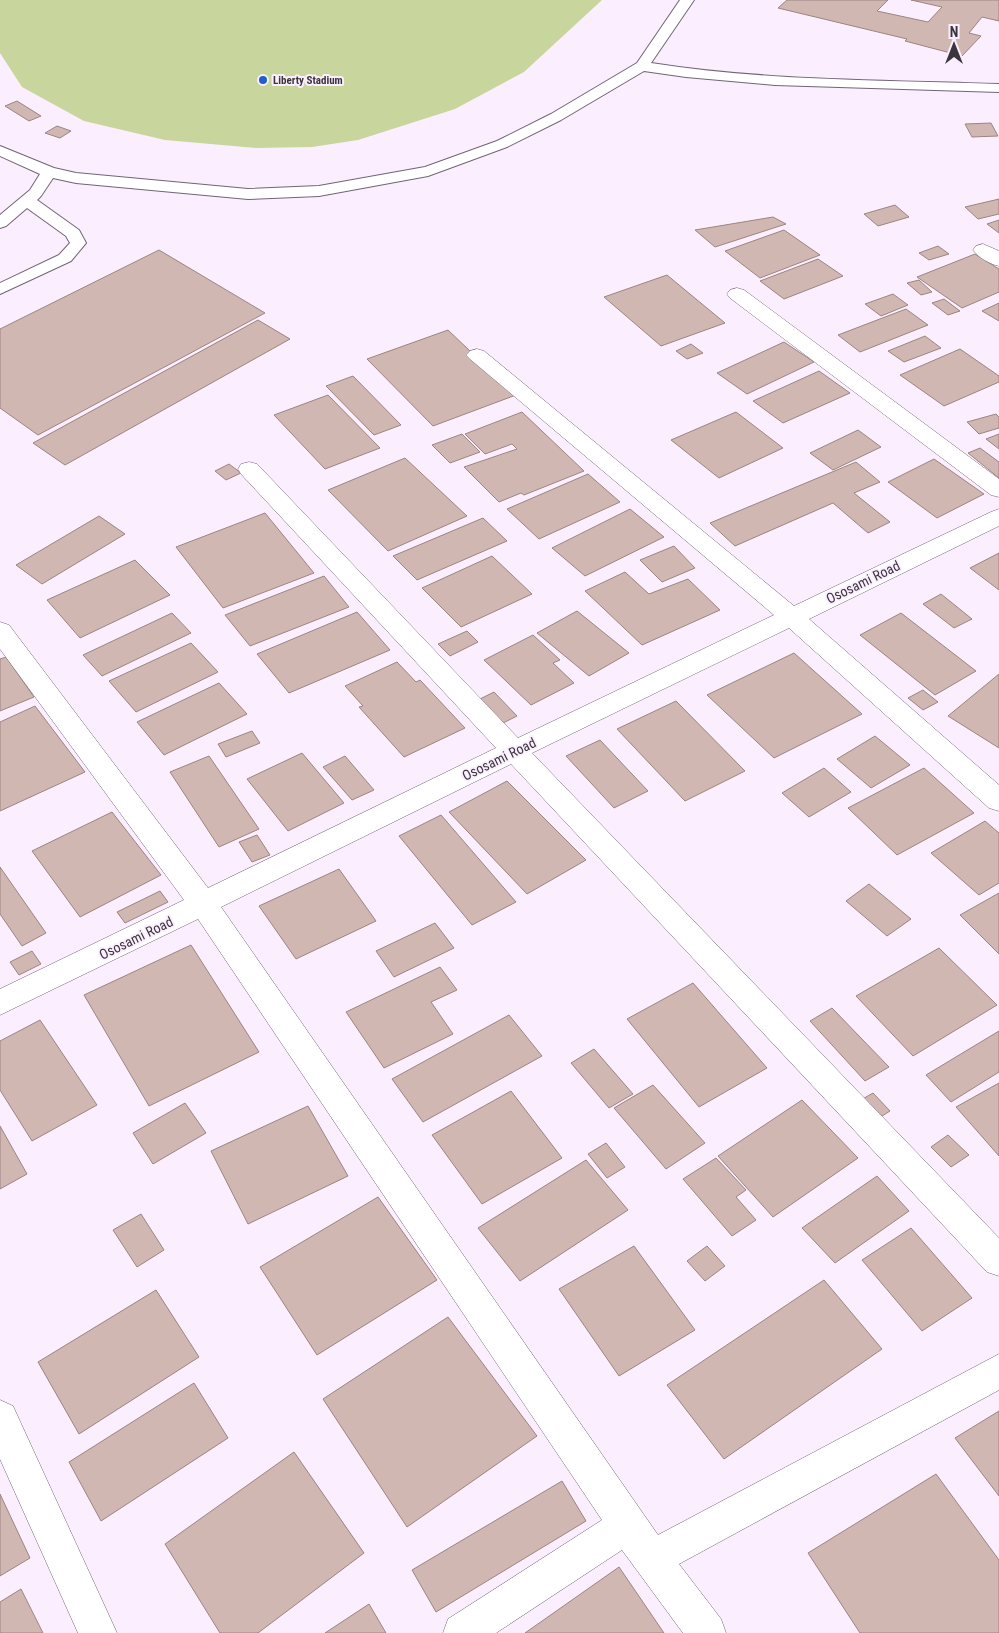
<svg xmlns="http://www.w3.org/2000/svg" width="999" height="1633" viewBox="0 0 999 1633" font-family="'Roboto Condensed',sans-serif">
	<style>
		.green { fill: #c8d59c }
		.building { fill: #d0b7b2; stroke: #9c8480 }
		.lines { fill: none; stroke-linecap: round; stroke-linejoin: round }
		.service-casing { stroke: #716575; stroke-width: 2 }
		.minor-casing { stroke: #716575; stroke-width: 1 }
		.service { fill: #fff; fill-rule: evenodd }
		.minor { fill: #fff; fill-rule: evenodd }
		.poi-dot { fill: #225fcb; stroke: #fbefff; stroke-width: 2 }
		.labels { text-anchor: middle; dominant-baseline: central; stroke-width: 4; stroke-linejoin: round; paint-order: stroke }
		.far-poi-label { font-size: 11px; font-weight: bold; fill: #3b353d; stroke: #fbefff; text-anchor: start }
		.street-label { font-size: 14px; fill: #3b353d; stroke: #fbefff }
	</style>
	<rect width="100%" height="100%" fill="#fbefff"/>
	<path class="green" d="M 0,0 L 602,0 L 524,72 L 455,109 L 358,140 L 312,147 L 257,148 L 165,140 L 84,121 L 22,87 L 0,53 Z"/>
	<path class="building" d="M 787,0 L 888,0 L 877,11 L 928,22 L 942,7 L 911,0 L 999,0 L 999,21 L 982,17 L 969,33 L 981,36 L 962,56 L 905,41 L 907,39 L 778,8 Z
		M 17,101 L 41,116 L 29,121 L 5,106 Z
		M 991,123 L 998,136 L 972,137 L 965,124 Z
		M 57,126 L 71,131 L 60,138 L 45,133 Z
		M 999,199 L 999,214 L 978,219 L 965,207 Z
		M 895,205 L 909,217 L 878,226 L 864,214 Z
		M 773,217 L 786,224 L 715,247 L 695,230 Z
		M 999,220 L 999,233 L 987,224 Z
		M 784,230 L 820,255 L 760,278 L 725,251 Z
		M 938,246 L 949,254 L 929,260 L 919,253 Z
		M 159,250 L 265,313 L 38,435 L 0,408 L 0,329 Z
		M 975,254 L 999,269 L 999,292 L 962,308 L 917,277 Z
		M 818,259 L 843,276 L 784,299 L 760,281 Z
		M 667,275 L 725,323 L 661,346 L 604,297 Z
		M 919,280 L 932,292 L 921,295 L 907,283 Z
		M 893,294 L 908,305 L 881,316 L 865,304 Z
		M 944,299 L 960,311 L 948,315 L 932,303 Z
		M 999,303 L 999,321 L 982,311 Z
		M 906,309 L 928,325 L 860,352 L 838,335 Z
		M 258,320 L 290,339 L 65,465 L 33,443 Z
		M 448,330 L 516,395 L 433,426 L 367,359 Z
		M 925,336 L 941,348 L 904,362 L 888,351 Z
		M 784,342 L 814,362 L 747,394 L 717,373 Z
		M 691,344 L 703,353 L 687,359 L 676,351 Z
		M 960,349 L 999,376 L 999,382 L 944,406 L 900,375 Z
		M 819,371 L 850,393 L 783,423 L 753,401 Z
		M 353,376 L 401,425 L 374,435 L 326,386 Z
		M 328,395 L 380,448 L 325,469 L 274,415 Z
		M 522,412 L 584,471 L 524,495 L 521,493 L 499,502 L 464,467 L 517,449 L 512,444 L 485,454 L 465,434 Z
		M 736,412 L 783,448 L 719,478 L 671,440 Z
		M 996,414 L 999,417 L 999,428 L 979,434 L 967,422 Z
		M 858,430 L 881,447 L 833,470 L 810,453 Z
		M 462,434 L 480,452 L 450,463 L 432,445 Z
		M 999,434 L 999,449 L 986,439 Z
		M 980,448 L 999,462 L 999,478 L 968,453 Z
		M 405,458 L 467,516 L 388,551 L 328,490 Z
		M 934,459 L 984,494 L 937,518 L 888,482 Z
		M 856,462 L 880,482 L 854,493 L 890,522 L 868,533 L 833,503 L 735,546 L 710,523 Z
		M 229,464 L 241,473 L 226,480 L 215,471 Z
		M 588,474 L 620,502 L 539,539 L 507,509 Z
		M 630,509 L 664,537 L 585,576 L 552,548 Z
		M 265,513 L 314,573 L 223,608 L 176,547 Z
		M 99,516 L 125,534 L 42,584 L 16,565 Z
		M 483,518 L 507,541 L 417,580 L 393,556 Z
		M 674,546 L 695,568 L 662,582 L 640,560 Z
		M 999,553 L 999,590 L 970,568 Z
		M 492,556 L 532,594 L 461,627 L 422,588 Z
		M 135,560 L 170,595 L 80,638 L 47,600 Z
		M 625,572 L 649,594 L 688,579 L 720,610 L 642,645 L 585,591 Z
		M 324,576 L 349,607 L 250,646 L 225,615 Z
		M 941,594 L 972,619 L 954,628 L 923,604 Z
		M 577,611 L 629,653 L 589,676 L 537,633 Z
		M 357,612 L 390,650 L 289,693 L 257,654 Z
		M 172,613 L 191,633 L 102,676 L 83,655 Z
		M 901,613 L 976,671 L 935,695 L 860,635 Z
		M 467,631 L 478,642 L 450,656 L 438,644 Z
		M 533,635 L 560,660 L 553,663 L 574,683 L 531,705 L 484,660 Z
		M 191,643 L 218,672 L 136,712 L 109,681 Z
		M 794,653 L 862,714 L 774,758 L 707,695 Z
		M 6,657 L 34,697 L 0,711 L 0,659 Z
		M 397,662 L 416,682 L 420,680 L 465,728 L 404,757 L 359,707 L 363,706 L 345,686 Z
		M 999,674 L 999,748 L 948,716 Z
		M 219,683 L 247,714 L 164,755 L 137,722 Z
		M 923,690 L 938,702 L 923,710 L 908,698 Z
		M 494,692 L 517,716 L 503,723 L 480,699 Z
		M 676,701 L 745,771 L 685,801 L 617,729 Z
		M 35,706 L 85,772 L 0,811 L 0,722 Z
		M 252,731 L 260,743 L 226,757 L 218,744 Z
		M 875,736 L 910,765 L 871,788 L 837,759 Z
		M 600,740 L 648,791 L 614,808 L 566,756 Z
		M 302,753 L 344,803 L 288,831 L 247,779 Z
		M 209,756 L 259,829 L 219,847 L 170,772 Z
		M 345,756 L 374,790 L 352,800 L 323,767 Z
		M 824,768 L 851,792 L 809,817 L 782,793 Z
		M 924,768 L 974,813 L 897,855 L 848,808 Z
		M 507,781 L 586,860 L 527,894 L 449,812 Z
		M 112,812 L 161,875 L 80,917 L 32,851 Z
		M 441,815 L 516,902 L 472,925 L 399,836 Z
		M 985,821 L 999,833 L 999,883 L 979,895 L 931,853 Z
		M 257,835 L 270,855 L 252,862 L 239,842 Z
		M 0,867 L 46,933 L 22,946 L 0,914 Z
		M 339,869 L 376,921 L 296,959 L 259,906 Z
		M 869,884 L 911,919 L 887,936 L 846,901 Z
		M 160,891 L 168,902 L 125,923 L 117,912 Z
		M 999,893 L 999,954 L 960,915 Z
		M 435,923 L 454,948 L 394,977 L 376,951 Z
		M 191,945 L 259,1052 L 149,1106 L 84,995 Z
		M 939,948 L 997,1005 L 913,1056 L 856,996 Z
		M 32,951 L 41,964 L 19,975 L 10,962 Z
		M 440,967 L 457,990 L 431,1002 L 453,1034 L 384,1068 L 346,1012 Z
		M 693,983 L 767,1068 L 699,1107 L 627,1019 Z
		M 832,1008 L 889,1067 L 865,1081 L 810,1021 Z
		M 509,1015 L 542,1056 L 423,1122 L 392,1079 Z
		M 40,1020 L 97,1105 L 32,1141 L 0,1090 L 0,1041 Z
		M 999,1031 L 999,1072 L 951,1102 L 926,1075 Z
		M 594,1049 L 633,1094 L 609,1108 L 571,1063 Z
		M 999,1083 L 999,1156 L 956,1107 Z
		M 653,1085 L 705,1143 L 666,1169 L 614,1108 Z
		M 511,1091 L 562,1158 L 482,1204 L 432,1135 Z
		M 873,1093 L 890,1111 L 871,1123 L 854,1104 Z
		M 802,1100 L 858,1158 L 773,1217 L 718,1156 Z
		M 185,1103 L 206,1133 L 153,1164 L 133,1133 Z
		M 308,1106 L 348,1176 L 248,1224 L 211,1151 Z
		M 0,1126 L 27,1174 L 0,1189 Z
		M 948,1135 L 969,1155 L 951,1167 L 931,1147 Z
		M 606,1143 L 625,1167 L 607,1178 L 588,1154 Z
		M 716,1158 L 746,1190 L 736,1197 L 756,1220 L 732,1236 L 683,1179 Z
		M 586,1160 L 628,1210 L 520,1281 L 478,1228 Z
		M 877,1176 L 909,1211 L 835,1263 L 802,1228 Z
		M 378,1197 L 437,1280 L 317,1355 L 260,1267 Z
		M 141,1214 L 164,1250 L 137,1267 L 113,1230 Z
		M 911,1228 L 972,1298 L 922,1331 L 862,1260 Z
		M 634,1246 L 695,1330 L 619,1376 L 559,1289 Z
		M 707,1246 L 725,1266 L 705,1281 L 687,1261 Z
		M 824,1280 L 882,1349 L 724,1459 L 667,1385 Z
		M 156,1290 L 199,1357 L 79,1434 L 38,1362 Z
		M 448,1317 L 537,1436 L 407,1527 L 323,1399 Z
		M 194,1383 L 228,1438 L 101,1521 L 69,1462 Z
		M 999,1411 L 999,1496 L 955,1438 Z
		M 294,1452 L 364,1553 L 258,1633 L 220,1633 L 165,1544 Z
		M 936,1474 L 999,1560 L 999,1633 L 860,1633 L 808,1553 Z
		M 562,1481 L 586,1521 L 436,1612 L 412,1570 Z
		M 0,1494 L 30,1558 L 0,1576 Z
		M 619,1567 L 664,1633 L 525,1633 Z
		M 21,1589 L 43,1633 L 0,1633 L 0,1602 Z
		M 369,1604 L 386,1633 L 325,1633 Z"/>
	<g class="lines">
		<g class="service-casing">
			<path id="service" d="M 680,0 L 694,0 L 651,63 C 766,81 883,80 999,84 L 999,92 L 775,85 L 686,77 L 644,71 L 561,120 L 507,147 L 428,176 L 319,196 L 248,199 L 76,183 L 53,178 L 41,196 L 37,200 L 79,230 L 86,243 L 71,261 L 0,294 L 0,283 L 59,255 L 70,243 L 66,236 L 27,208 L 6,226 L 0,228 L 0,215 L 30,190 L 40,174 L 0,156 L 0,146 L 54,168 L 76,173 L 248,189 L 319,186 L 425,167 L 497,141 L 551,114 L 637,63 Z"/>
		</g>
		<g class="minor-casing">
			<path id="minor" d="M 983,244 L 999,251 L 999,266 C 990,264 979,258 973,250 L 976,246 Z
				M 737,288 L 744,290 L 999,479 L 999,497 L 991,495 L 730,298 L 727,294 L 730,290 Z
				M 477,349 L 484,351 L 794,606 L 991,512 L 999,509 L 999,526 L 809,619 L 999,785 L 999,811 L 989,808 L 789,628 L 532,753 L 999,1238 L 999,1276 L 987,1272 L 511,764 L 221,907 L 658,1535 L 999,1354 L 999,1390 L 679,1564 L 721,1619 L 726,1633 L 683,1633 L 622,1550 L 496,1633 L 443,1633 L 448,1619 L 602,1520 L 198,919 L 0,1015 L 0,989 L 184,900 L 0,649 L 0,622 L 9,625 L 208,888 L 496,748 L 241,474 L 238,469 L 241,464 L 249,462 L 257,464 L 518,738 L 774,615 L 470,359 L 466,355 L 470,351 Z
				M 0,1400 L 13,1406 L 117,1633 L 78,1633 L 0,1459 Z"/>
		</g>
		<use href="#service" class="service"/>
		<use href="#minor" class="minor"/>
	</g>
	<circle class="poi-dot" cx="263" cy="80" r="5"/>
	<g class="labels">
		<g class="far-poi-label">
			<text x="273" y="80">Liberty Stadium</text>
		</g>
		<g class="street-label">
			<text transform="translate(863 582) rotate(-26)">Ososami Road</text>
			<text transform="translate(499 759) rotate(-26)">Ososami Road</text>
			<text transform="translate(136 938) rotate(-26)">Ososami Road</text>
		</g>
	</g>
	<g transform="translate(954 45)" stroke="#fbefff" stroke-width="4" paint-order="stroke">
	<path d="M0-4L9 19L0 12L-9 19Z" fill="#3b353d"/>
	<text y="-8" font-size="14" font-weight="bold" text-anchor="middle" fill="#3b353d">N</text>
	</g>
</svg>
